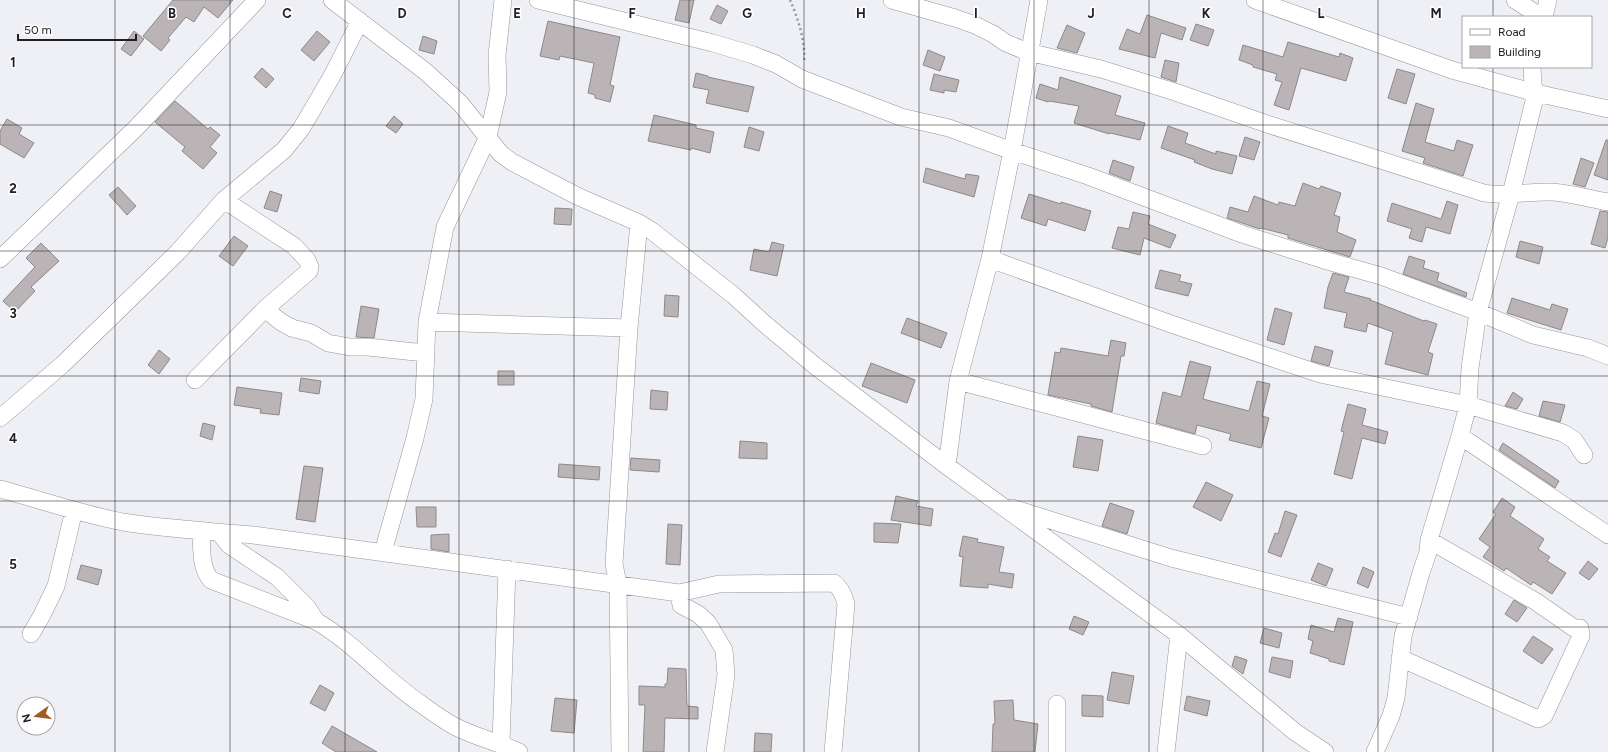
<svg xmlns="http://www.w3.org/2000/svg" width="1608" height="752" viewBox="0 0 1608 752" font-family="Figtree,sans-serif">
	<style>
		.building { fill: #bab4b6; stroke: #8e888a }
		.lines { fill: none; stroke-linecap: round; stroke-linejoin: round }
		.minor-casing { stroke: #95969b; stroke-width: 18 }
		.path { stroke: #97989c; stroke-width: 2.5; stroke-dasharray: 2 3; stroke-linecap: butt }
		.minor { stroke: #fff; stroke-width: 17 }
		.grid { fill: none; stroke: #212123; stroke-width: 1; stroke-opacity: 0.55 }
		.grid-label { font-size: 13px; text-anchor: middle; font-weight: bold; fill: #212123; stroke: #fff; stroke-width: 3; stroke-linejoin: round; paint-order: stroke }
	</style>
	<rect width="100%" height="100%" fill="#eff0f5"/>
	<path class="building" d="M 173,0 L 233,0 L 218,18 L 204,7 L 194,22 L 186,17 L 168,38 L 170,40 L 161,51 L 143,36 Z
		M 680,0 L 694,0 L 689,23 L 675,20 Z
		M 717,5 L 728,11 L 721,24 L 710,19 Z
		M 1147,15 L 1186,28 L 1182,40 L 1161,33 L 1155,58 L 1119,49 L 1127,29 L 1140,34 Z
		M 548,21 L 620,37 L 610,85 L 614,86 L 610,102 L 595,98 L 595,95 L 588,93 L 594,63 L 560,56 L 559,60 L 540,56 Z
		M 1196,24 L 1214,30 L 1208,46 L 1190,40 Z
		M 1067,25 L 1085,33 L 1077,53 L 1057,48 Z
		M 134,31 L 144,39 L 131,56 L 121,49 Z
		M 317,31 L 330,42 L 314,61 L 301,50 Z
		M 423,36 L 437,41 L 434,54 L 419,50 Z
		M 1288,42 L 1339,57 L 1340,53 L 1353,58 L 1346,81 L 1301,68 L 1289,110 L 1274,105 L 1282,82 L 1275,80 L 1277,74 L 1253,67 L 1253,65 L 1239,60 L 1243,45 L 1283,57 Z
		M 928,50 L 945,57 L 940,71 L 923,65 Z
		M 1165,60 L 1179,63 L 1176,82 L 1161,77 Z
		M 262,68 L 274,79 L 266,88 L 254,77 Z
		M 1397,69 L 1415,74 L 1406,104 L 1388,98 Z
		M 696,73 L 708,76 L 708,77 L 754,87 L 748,112 L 706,103 L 709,90 L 693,87 Z
		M 934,74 L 959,80 L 956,92 L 944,90 L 944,93 L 930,90 Z
		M 1060,77 L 1121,96 L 1115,115 L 1145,123 L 1140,140 L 1110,133 L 1109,134 L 1074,123 L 1079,106 L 1049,101 L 1048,102 L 1036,98 L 1040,84 L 1058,90 Z
		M 175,101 L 208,129 L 210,127 L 220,135 L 210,147 L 217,153 L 203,169 L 182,151 L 185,147 L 155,122 Z
		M 1416,103 L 1434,109 L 1425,142 L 1454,151 L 1457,140 L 1473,145 L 1463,176 L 1423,163 L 1425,158 L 1402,151 Z
		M 654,115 L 696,125 L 696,128 L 714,132 L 710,153 L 691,148 L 691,150 L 648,141 Z
		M 394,116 L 403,124 L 396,133 L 386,126 Z
		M 7,119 L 22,128 L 19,134 L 34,143 L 24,158 L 0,144 L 0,131 Z
		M 1168,126 L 1188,133 L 1185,143 L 1216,154 L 1216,151 L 1237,156 L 1232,174 L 1212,169 L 1194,162 L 1195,160 L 1161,148 Z
		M 749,127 L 764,132 L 759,151 L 744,147 Z
		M 1245,137 L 1260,142 L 1254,160 L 1239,156 Z
		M 1606,140 L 1608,140 L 1608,180 L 1594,175 Z
		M 1581,158 L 1594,163 L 1585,187 L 1573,184 Z
		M 1113,160 L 1134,167 L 1130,181 L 1109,173 Z
		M 926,168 L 965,179 L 966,174 L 979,176 L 974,197 L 923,182 Z
		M 1303,183 L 1319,189 L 1321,186 L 1341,193 L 1334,215 L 1340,217 L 1337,232 L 1356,240 L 1350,257 L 1288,238 L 1288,235 L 1261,228 L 1260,229 L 1227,218 L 1230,207 L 1248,212 L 1254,196 L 1278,205 L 1279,202 L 1295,206 Z
		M 118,187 L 136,206 L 127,215 L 109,195 Z
		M 270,191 L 282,195 L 277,212 L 264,208 Z
		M 1029,194 L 1061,204 L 1061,202 L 1091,211 L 1085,231 L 1048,219 L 1046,226 L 1021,218 Z
		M 1447,201 L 1458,205 L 1450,234 L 1426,227 L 1422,242 L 1409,238 L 1412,229 L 1387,221 L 1392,203 L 1441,219 Z
		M 555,208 L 572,209 L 571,225 L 554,224 Z
		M 1600,211 L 1608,212 L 1608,238 L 1605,248 L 1591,244 Z
		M 1133,212 L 1150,216 L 1148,224 L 1176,235 L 1170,248 L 1144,238 L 1140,255 L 1112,248 L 1118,227 L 1129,229 Z
		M 234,236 L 248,246 L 233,266 L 219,256 Z
		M 1520,241 L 1543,247 L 1539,264 L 1516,257 Z
		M 772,242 L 784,245 L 777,276 L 750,270 L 754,249 L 769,252 Z
		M 41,243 L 59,261 L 31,287 L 35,291 L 15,312 L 3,301 L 35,267 L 26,258 Z
		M 1409,256 L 1425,261 L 1423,268 L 1439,273 L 1437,281 L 1467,293 L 1466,297 L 1403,274 Z
		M 1160,270 L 1181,275 L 1179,281 L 1192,284 L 1188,296 L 1155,288 Z
		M 1333,273 L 1349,277 L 1344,292 L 1371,299 L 1370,300 L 1424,321 L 1425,320 L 1437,324 L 1428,352 L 1433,354 L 1428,375 L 1385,364 L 1393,332 L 1368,323 L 1366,332 L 1344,327 L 1347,313 L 1324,308 L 1328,287 Z
		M 665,295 L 679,296 L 678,317 L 664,316 Z
		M 1512,298 L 1550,310 L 1552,304 L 1568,309 L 1561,330 L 1507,313 Z
		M 361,306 L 379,309 L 374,338 L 356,337 Z
		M 1275,308 L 1292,313 L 1284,345 L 1267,340 Z
		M 907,318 L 947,333 L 941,348 L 901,333 Z
		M 1111,340 L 1126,343 L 1124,356 L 1121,356 L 1112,412 L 1091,406 L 1091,404 L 1048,395 L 1055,352 L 1060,353 L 1061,348 L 1108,356 Z
		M 1315,346 L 1333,351 L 1329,366 L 1311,361 Z
		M 159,350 L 170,359 L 159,374 L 148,365 Z
		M 1190,361 L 1211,367 L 1203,399 L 1249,411 L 1257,381 L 1270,384 L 1262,416 L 1269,418 L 1261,448 L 1229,440 L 1231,434 L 1197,425 L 1195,434 L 1156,423 L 1163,392 L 1181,397 Z
		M 871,363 L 915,380 L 907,403 L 862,386 Z
		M 498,371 L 514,371 L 514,385 L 498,385 Z
		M 301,378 L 321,381 L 319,394 L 299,391 Z
		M 237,387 L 282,393 L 279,415 L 260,413 L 261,409 L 234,405 Z
		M 651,390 L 668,392 L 667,410 L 650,409 Z
		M 1513,392 L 1523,399 L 1517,409 L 1505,406 Z
		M 1543,401 L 1565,405 L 1560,422 L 1539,416 Z
		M 1348,404 L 1366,409 L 1362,425 L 1388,432 L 1385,444 L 1362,438 L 1352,479 L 1334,474 L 1344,432 L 1341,431 Z
		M 203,423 L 215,426 L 212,440 L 200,436 Z
		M 1078,436 L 1103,440 L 1098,471 L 1073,467 Z
		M 740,441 L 767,443 L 767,459 L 739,458 Z
		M 1503,443 L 1559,481 L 1555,488 L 1499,450 Z
		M 631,458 L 660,460 L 659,472 L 630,470 Z
		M 559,464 L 600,467 L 599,480 L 558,477 Z
		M 304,466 L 323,468 L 315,522 L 296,519 Z
		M 1206,482 L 1233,495 L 1221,521 L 1193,507 Z
		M 896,496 L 918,501 L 916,506 L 933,509 L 931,526 L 891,520 Z
		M 1502,498 L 1515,507 L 1510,516 L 1544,539 L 1538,549 L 1550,557 L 1547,561 L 1566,573 L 1552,594 L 1533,582 L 1531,585 L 1506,568 L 1504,571 L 1483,557 L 1490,547 L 1479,539 L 1496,514 L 1493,512 Z
		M 1110,503 L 1134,511 L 1127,534 L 1102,526 Z
		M 416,507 L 436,507 L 436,527 L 417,527 Z
		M 1285,511 L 1297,515 L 1281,557 L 1268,552 L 1275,533 L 1278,534 Z
		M 874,523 L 901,524 L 898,543 L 874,542 Z
		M 668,524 L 682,525 L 680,565 L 666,564 Z
		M 449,534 L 449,552 L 431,549 L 431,535 Z
		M 963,536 L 978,539 L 977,542 L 1004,547 L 999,572 L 1014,574 L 1012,588 L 988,584 L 988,588 L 960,586 L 963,557 L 959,556 Z
		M 1588,561 L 1598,569 L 1589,580 L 1579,573 Z
		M 1318,563 L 1333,569 L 1326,586 L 1311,580 Z
		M 81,565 L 102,570 L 98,585 L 77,579 Z
		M 1363,567 L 1374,572 L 1368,588 L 1357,583 Z
		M 1514,600 L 1527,608 L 1517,622 L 1505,614 Z
		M 1074,616 L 1089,622 L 1083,635 L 1069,629 Z
		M 1338,618 L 1353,622 L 1344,665 L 1329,661 L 1329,659 L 1310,653 L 1313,641 L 1308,639 L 1311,625 L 1334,632 Z
		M 1264,628 L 1282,633 L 1279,648 L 1260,643 Z
		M 1533,636 L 1553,649 L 1542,664 L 1523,651 Z
		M 1235,656 L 1247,660 L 1243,674 L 1232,666 Z
		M 1272,657 L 1293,661 L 1290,678 L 1269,672 Z
		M 668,668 L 686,669 L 687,706 L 698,707 L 698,719 L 665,718 L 664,752 L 643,752 L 645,705 L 639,705 L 639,686 L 665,687 L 665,684 L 667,684 Z
		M 1112,672 L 1134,676 L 1129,704 L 1107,700 Z
		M 320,685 L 334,693 L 325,711 L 310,703 Z
		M 1082,695 L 1103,696 L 1103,717 L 1082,716 Z
		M 1187,696 L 1210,701 L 1207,716 L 1184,710 Z
		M 555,698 L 577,700 L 574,733 L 551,731 Z
		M 1013,700 L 1014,720 L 1038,724 L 1035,752 L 992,752 L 993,724 L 995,724 L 994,701 Z
		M 332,726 L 377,752 L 336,752 L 322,743 Z
		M 755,733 L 772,734 L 771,752 L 754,752 Z"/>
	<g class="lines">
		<g class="minor-casing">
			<path id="minor" d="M 332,0 L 426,72 L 460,103 L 501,154 L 512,162 L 577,196 L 639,223 L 652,231 L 733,295 L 766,325 L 814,365 L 947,466 L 1179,635 L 1295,732 L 1325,752
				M 538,0 L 713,43 L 753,55 L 776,64 L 802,79 L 901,117 L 949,128 L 1012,151 L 1088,176 L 1242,234 L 1324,260 L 1381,276 L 1478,312 L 1533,335 L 1588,348 L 1608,356
				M 892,0 L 955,18 L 975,25 L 993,34 L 1006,43 L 1028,52 L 1101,69 L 1175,92 L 1267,124 L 1484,193 C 1506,197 1529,191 1552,192 C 1571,193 1590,199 1608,202
				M 1255,0 L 1452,70 L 1536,93 L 1608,109
				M 1515,0 L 1541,17
				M 1544,17 L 1548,0
				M 0,259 L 136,128 L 257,0
				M 990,259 L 1174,325 L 1320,374 L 1468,405 L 1563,433 L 1574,440 L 1584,455
				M 265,309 L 281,322 L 292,328 L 311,333 L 328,343 L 350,347 L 368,347 L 425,353
				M 427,322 L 629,328
				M 195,380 L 265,309 L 309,271 L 310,267 L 307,260 L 294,246 L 224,200
				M 958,381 L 1203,446
				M 0,418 L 62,365 L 178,252 L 224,200 L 284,150 L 301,129 L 314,107 L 332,76 L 360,21
				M 1460,436 L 1608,535
				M 947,466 L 958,381 L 990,259 L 1012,151 L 1039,0
				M 0,489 C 41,500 81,514 123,522 C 166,529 210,531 253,535 L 679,593 L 719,584 L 834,583 C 841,588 844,596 846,604 L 833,752
				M 1012,508 L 1171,558 L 1409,617
				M 201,531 C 202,547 200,568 211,580 L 316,621 C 355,644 384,679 421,704 C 432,712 443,720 454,726 C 475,737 498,742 519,752
				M 219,532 L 229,545 L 277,577 L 307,607 L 316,621
				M 383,552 L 415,438 L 424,399 L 427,322 L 445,227 L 488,137 L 498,92 L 497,55 L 503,0
				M 679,593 L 681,605 L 698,614 L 708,623 L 724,650 L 726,675 L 715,752
				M 31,634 L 42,615 L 56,586 L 74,510
				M 1400,658 L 1538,719 L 1544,716 L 1581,636 L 1580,628 L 1574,628 L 1535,601 L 1429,540
				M 501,743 L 507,569
				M 620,752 L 618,584 L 614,564 L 629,328 L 639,223
				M 1057,752 L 1057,704
				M 1166,752 L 1179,635
				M 1375,752 L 1391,716 L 1396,698 L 1403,636 L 1421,573 L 1428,552 L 1429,540 L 1460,436 L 1468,405 L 1470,368 L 1478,312 L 1511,194 L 1536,93 L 1533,85 L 1532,67"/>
		</g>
		<path class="path" d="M 790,0 C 798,18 806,43 804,62"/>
		<use href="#minor" class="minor"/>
	</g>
	<path class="grid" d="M 115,0 L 115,752M 230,0 L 230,752M 345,0 L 345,752M 459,0 L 459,752M 574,0 L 574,752M 689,0 L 689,752M 804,0 L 804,752M 919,0 L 919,752M 1034,0 L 1034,752M 1149,0 L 1149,752M 1263,0 L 1263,752M 1378,0 L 1378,752M 1493,0 L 1493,17M 1493,67 L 1493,752M 0,125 L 1608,125M 0,251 L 1608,251M 0,376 L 1608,376M 0,501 L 1608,501M 0,627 L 1608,627"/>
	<g class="grid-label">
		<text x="172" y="18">B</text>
		<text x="287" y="18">C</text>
		<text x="402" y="18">D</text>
		<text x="517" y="18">E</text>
		<text x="632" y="18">F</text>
		<text x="747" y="18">G</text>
		<text x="861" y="18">H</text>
		<text x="976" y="18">I</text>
		<text x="1091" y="18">J</text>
		<text x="1206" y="18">K</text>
		<text x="1321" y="18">L</text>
		<text x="1436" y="18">M</text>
		<text x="13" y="67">1</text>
		<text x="13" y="193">2</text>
		<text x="13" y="318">3</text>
		<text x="13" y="443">4</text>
		<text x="13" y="569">5</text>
	</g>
	<rect x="1462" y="16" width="130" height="52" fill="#ffffff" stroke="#a6a6a7"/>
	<rect x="1470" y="29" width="20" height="6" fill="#ffffff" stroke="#a6a6a7"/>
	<text x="1498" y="36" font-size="12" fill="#212123">Road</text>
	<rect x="1470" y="46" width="20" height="12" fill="#bab4b6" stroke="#a6a6a7"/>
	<text x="1498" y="56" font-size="12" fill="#212123">Building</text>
	<g transform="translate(36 716) rotate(256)"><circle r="19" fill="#ffffff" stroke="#a6a6a7"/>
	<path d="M0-3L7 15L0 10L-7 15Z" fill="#9b5d23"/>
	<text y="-6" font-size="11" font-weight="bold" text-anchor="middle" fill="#212123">N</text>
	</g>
	<path d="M18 34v6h118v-6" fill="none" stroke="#212123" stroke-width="2"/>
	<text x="24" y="34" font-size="12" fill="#212123" stroke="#ffffff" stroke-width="3" paint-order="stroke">50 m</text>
</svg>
